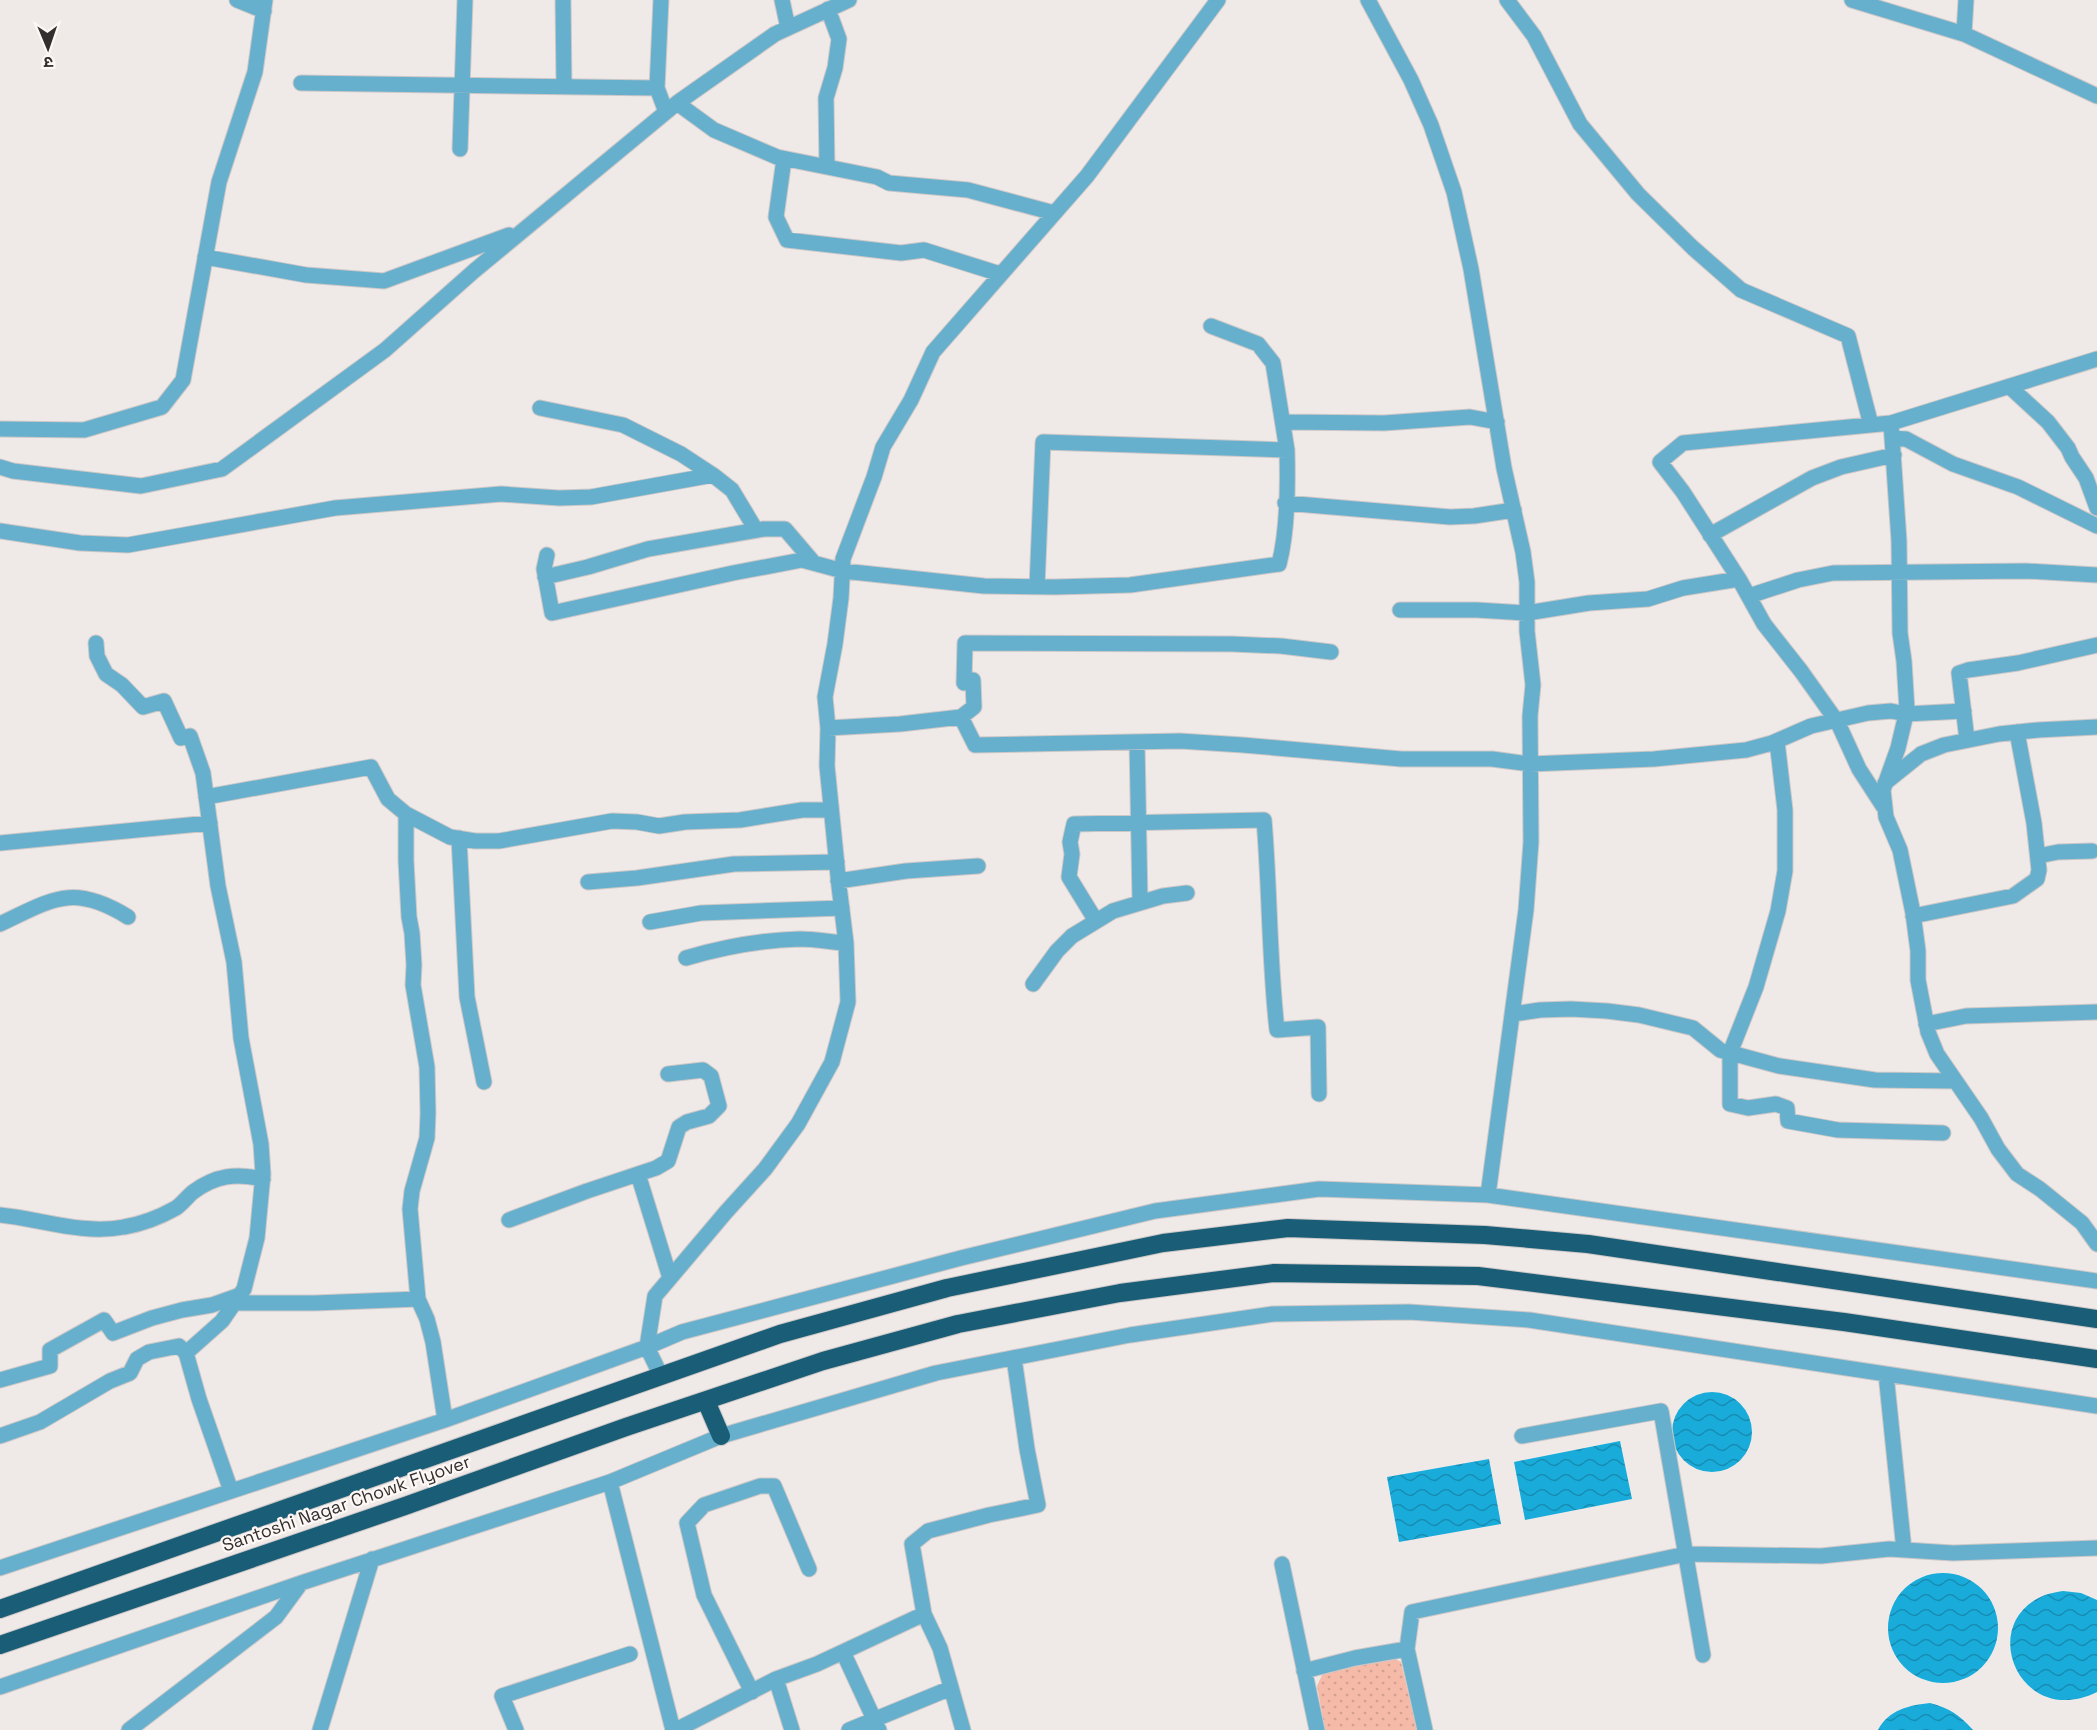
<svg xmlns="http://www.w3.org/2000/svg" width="2097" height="1730" viewBox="0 0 2097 1730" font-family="'Space Grotesk','Noto Sans Devanagari',sans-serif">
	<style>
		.grass { fill: url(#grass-dots) }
		.water { fill: url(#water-waves) }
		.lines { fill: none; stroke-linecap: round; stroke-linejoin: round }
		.minor-casing { stroke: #cdc8c7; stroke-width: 17 }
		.highway-casing { stroke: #cdc8c7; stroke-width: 20 }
		.minor { stroke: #66b0ce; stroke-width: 15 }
		.highway { stroke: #1a5d76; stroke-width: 18 }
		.labels { text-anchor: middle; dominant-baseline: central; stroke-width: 4.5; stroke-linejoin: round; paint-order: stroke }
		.street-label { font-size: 18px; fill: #322f2f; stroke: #fdf7f5 }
	</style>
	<defs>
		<pattern id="grass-dots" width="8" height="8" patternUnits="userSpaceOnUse" patternTransform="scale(1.5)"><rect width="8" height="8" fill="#f6baa8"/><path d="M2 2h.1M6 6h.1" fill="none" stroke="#d3a091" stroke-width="1.8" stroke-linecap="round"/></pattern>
		<pattern id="water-waves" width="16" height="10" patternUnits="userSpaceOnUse" patternTransform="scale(1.5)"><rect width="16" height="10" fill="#19acdb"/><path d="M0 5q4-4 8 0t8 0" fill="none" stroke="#178cb2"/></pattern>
	</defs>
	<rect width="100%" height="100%" fill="#efeae8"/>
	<path class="grass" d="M 1393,1658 L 1401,1662 L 1417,1730 L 1325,1730 L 1317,1686 L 1323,1673 Z"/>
	<path class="water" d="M1672 1432a40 40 0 1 1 80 0a40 40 0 1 1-80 0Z
		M 1620,1441 L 1632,1499 L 1525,1520 L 1514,1462 Z
		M 1489,1459 L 1501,1524 L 1399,1542 L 1387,1477 Z
		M1888 1628a55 55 0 1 1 110 0a55 55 0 1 1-110 0Z
		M 2063,1591 L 2081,1593 L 2097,1600 L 2097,1692 C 2020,1730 1975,1623 2045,1595 C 2050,1593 2057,1592 2063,1591 Z
		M 1930,1703 C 1949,1708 1960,1715 1973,1730 L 1878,1730 C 1888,1710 1910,1705 1930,1703 Z"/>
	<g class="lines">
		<g class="minor-casing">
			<path id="minor" d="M 237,0 L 264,11
				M 563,0 L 564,87
				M 661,0 L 657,88 L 666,112
				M 782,0 L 788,28
				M 1368,0 L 1411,80 L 1431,125 L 1454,192 L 1471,269 L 1504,468 L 1523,552 L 1527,582 L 1527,631 L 1533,685 L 1530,716 L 1531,842 L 1526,910 L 1488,1195
				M 1507,0 L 1534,36 L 1580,124 L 1638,194 L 1693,248 L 1741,290 L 1848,336 L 1871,425
				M 1852,0 L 1964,34 L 2097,96
				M 1964,34 L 1966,0
				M 301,83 L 657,88
				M 677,103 L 714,130 L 777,157 L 877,177 L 889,183 L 968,190 L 1054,213
				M 460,149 L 465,0
				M 784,159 L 776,217 L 787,240 L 901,253 L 924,250 L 1000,274
				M 827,167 L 826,98 L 835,68 L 839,39 L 828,9
				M 205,257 L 306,275 L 384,281 L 509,235
				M 2010,387 L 2048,422 L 2068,448 L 2072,457 L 2086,478 L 2097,508
				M 540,408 L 623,425 L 681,454 L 713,475
				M 1283,422 L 1384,423 L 1470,417 L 1497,422
				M 1891,423 L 1899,541 L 1900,633 L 1904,661 L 1907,710 L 1898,748 L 1883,790 L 1886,817 L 1900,850 L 1913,913 L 1918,951 L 1918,980 L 1928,1032 L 1937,1054 L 1981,1118 L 1998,1149 L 2017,1174 L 2040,1189 L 2082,1223 L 2097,1244
				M 0,429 L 84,430 L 162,407 L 183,380 L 219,182 L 255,72 L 265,0
				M 1892,438 L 1906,439 L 1953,464 L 2018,487 L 2097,526
				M 0,467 L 13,471 L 141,486 L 222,469 L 385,350 L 474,271 L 677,103 L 775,34 L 849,0
				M 1285,503 L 1450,517 L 1474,516 L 1514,510
				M 0,531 L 80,543 L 128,545 L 335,508 L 501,494 L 559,498 L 591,497 L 713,475 L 732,490 L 756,530
				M 1710,535 L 1812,478 L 1841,467 L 1894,455
				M 547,555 L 544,569 L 552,613 L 733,573 L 802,560 L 843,571 L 984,586 L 1055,587 L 1130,585 L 1279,564 C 1288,530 1288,486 1287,450
				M 545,577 L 588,567 L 648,549 L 764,529 L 785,529 L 814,563
				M 1037,587 L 1043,442 L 1287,450 L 1273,363 L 1258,344 L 1211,326
				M 1749,596 L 1798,580 L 1833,573 L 2026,571 L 2097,575
				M 1400,610 L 1477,610 L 1527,613 L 1589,603 L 1648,599 L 1683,588 L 1739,579
				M 96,643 L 97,656 L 106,674 L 122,685 L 143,707 L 164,701 L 181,738 L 190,736 L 203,773 L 218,886 L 234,962 L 241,1038 L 261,1144 L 263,1174 L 257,1238 L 244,1289 L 222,1321 L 186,1353 L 199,1399 L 231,1491
				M 961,717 L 974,707 L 973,680 L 964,683 L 965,643 L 1232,644 L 1281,646 L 1331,652
				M 828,728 L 900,724 L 961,717 L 975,745 L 1180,741 L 1243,745 L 1401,759 L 1492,759 L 1530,764 L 1654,759 L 1746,750 L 1772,743 L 1811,726 L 1868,713 L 1891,711 L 1906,714 L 1964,711
				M 1967,740 L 1959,673 L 1968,670 L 2018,663 L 2097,645
				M 1777,741 L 1785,810 L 1785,871 L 1778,911 L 1756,987 L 1730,1053 L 1730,1104 L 1748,1108 L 1776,1104 L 1787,1108 L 1788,1121 L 1838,1130 L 1943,1133
				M 1137,742 L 1140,901
				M 1885,783 L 1921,754 L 1944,745 L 1999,734 L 2038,730 L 2097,727
				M 206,797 L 371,767 L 388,799 L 406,814 L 450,837 L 475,841 L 499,841 L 612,821 L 637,822 L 659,826 L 685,822 L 740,820 L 802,810 L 831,810
				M 1883,806 L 1859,769 L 1838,723 L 1801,671 L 1764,624 L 1739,579 L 1683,492 L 1660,462 L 1683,443 L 1891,423 L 2097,359
				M 406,814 L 406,861 L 409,917 L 412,933 L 414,965 L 413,985 L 427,1067 L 428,1113 L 427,1138 L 412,1191 L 410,1209 L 418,1299 L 427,1319 L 433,1342 L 445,1420
				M 459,838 L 467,997 L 484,1082
				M 0,843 L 210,823
				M 2038,856 L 2058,852 L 2092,851
				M 838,881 L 906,871 L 978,866
				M 588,882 L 637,878 L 734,864 L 837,862
				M 1913,916 L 2013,896 L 2037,879 L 2039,870 L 2034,823 L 2017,732
				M 1096,921 L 1069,877 L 1072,854 L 1070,842 L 1074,824 L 1264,820 C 1270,890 1269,960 1277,1030 L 1318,1027 L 1319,1094
				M 650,922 L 701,913 L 842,908
				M 0,924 C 53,899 73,883 128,917
				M 686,958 C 723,947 762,940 800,939 C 815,939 831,942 846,943
				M 1033,984 L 1057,951 L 1072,936 L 1113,911 L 1163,896 L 1187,893
				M 1513,1014 L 1540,1010 L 1571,1009 L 1607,1011 L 1639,1015 L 1693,1028 L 1720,1050 L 1779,1066 L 1875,1080 L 1955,1081
				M 1926,1024 L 1966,1016 L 2097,1012
				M 638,1174 L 670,1278
				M 0,1215 C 41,1219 82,1235 124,1227 C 142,1224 160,1217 176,1208 C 182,1204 187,1197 193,1192 C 216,1175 236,1173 263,1179
				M 509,1220 L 587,1191 L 656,1168 L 668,1161 L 679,1127 L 687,1122 L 709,1116 L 719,1106 L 711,1076 L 703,1070 L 668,1074
				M 235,1303 L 315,1303 L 418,1299
				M 1886,1374 L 1904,1550
				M 661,1376 L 647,1347 L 655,1296 L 726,1212 L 765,1169 L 798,1124 L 832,1062 L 848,1002 L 846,943 L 839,886 L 827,766 L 828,728 L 825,697 L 835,644 L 841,598 L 843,559 L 874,477 L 883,447 L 911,400 L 933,352 L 1087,176 L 1218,0
				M 0,1380 L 50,1366 L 50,1350 L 104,1320 L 113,1333 L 152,1318 L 182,1310 L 212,1305 L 240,1295
				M 0,1436 L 40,1422 L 110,1381 L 130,1373 L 137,1359 L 149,1352 L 179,1346 L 186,1353
				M 1522,1436 L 1661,1411 L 1703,1655
				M 610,1482 L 673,1730
				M 1282,1564 L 1317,1730
				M 0,1568 L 445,1420 L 647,1347 L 682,1332 L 961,1258 L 1155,1211 L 1319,1189 L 1488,1195 L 2097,1281
				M 843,1652 L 879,1730
				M 1304,1671 L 1355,1658 L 1407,1649
				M 776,1679 L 792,1730
				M 0,1687 L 301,1583 L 610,1482 L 721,1436 L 936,1373 L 1130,1335 L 1273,1314 L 1409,1312 L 1529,1320 L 2097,1406
				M 752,1692 L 704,1595 L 687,1523 L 704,1505 L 760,1486 L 774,1486 L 809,1569
				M 129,1730 L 276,1617 L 301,1583
				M 320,1730 L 372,1559
				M 516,1730 L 502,1696 L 630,1654
				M 676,1730 L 776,1679 L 817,1664 L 924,1614
				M 849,1730 L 951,1688
				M 963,1730 L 940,1648 L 924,1614 L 912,1544 L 928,1531 L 989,1515 L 1038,1505 L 1027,1449 L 1014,1358
				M 1425,1730 L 1407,1649 L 1412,1612 L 1686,1554 L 1821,1556 L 1889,1549 L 1953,1553 L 2097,1548"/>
		</g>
		<g class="highway-casing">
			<path id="highway" d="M 706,1401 L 721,1436
				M 0,1609 L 780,1334 L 947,1288 L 1163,1243 L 1288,1228 L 1485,1235 L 1588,1244 L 2097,1319
				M 0,1645 L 405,1506 L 626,1427 L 823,1361 L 958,1324 L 1120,1293 L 1274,1273 L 1478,1276 L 1844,1322 L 2097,1359"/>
		</g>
		<use href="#minor" class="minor"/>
		<use href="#highway" class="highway"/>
	</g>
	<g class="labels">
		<g class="street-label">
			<text transform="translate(346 1503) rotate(-19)">Santoshi Nagar Chowk Flyover</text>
		</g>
	</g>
	<g transform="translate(48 48) rotate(178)" stroke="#fdf7f5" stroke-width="4.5" paint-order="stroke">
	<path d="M0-4.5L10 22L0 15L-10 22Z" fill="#322f2f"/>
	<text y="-9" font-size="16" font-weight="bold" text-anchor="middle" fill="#322f2f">उ</text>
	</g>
</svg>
